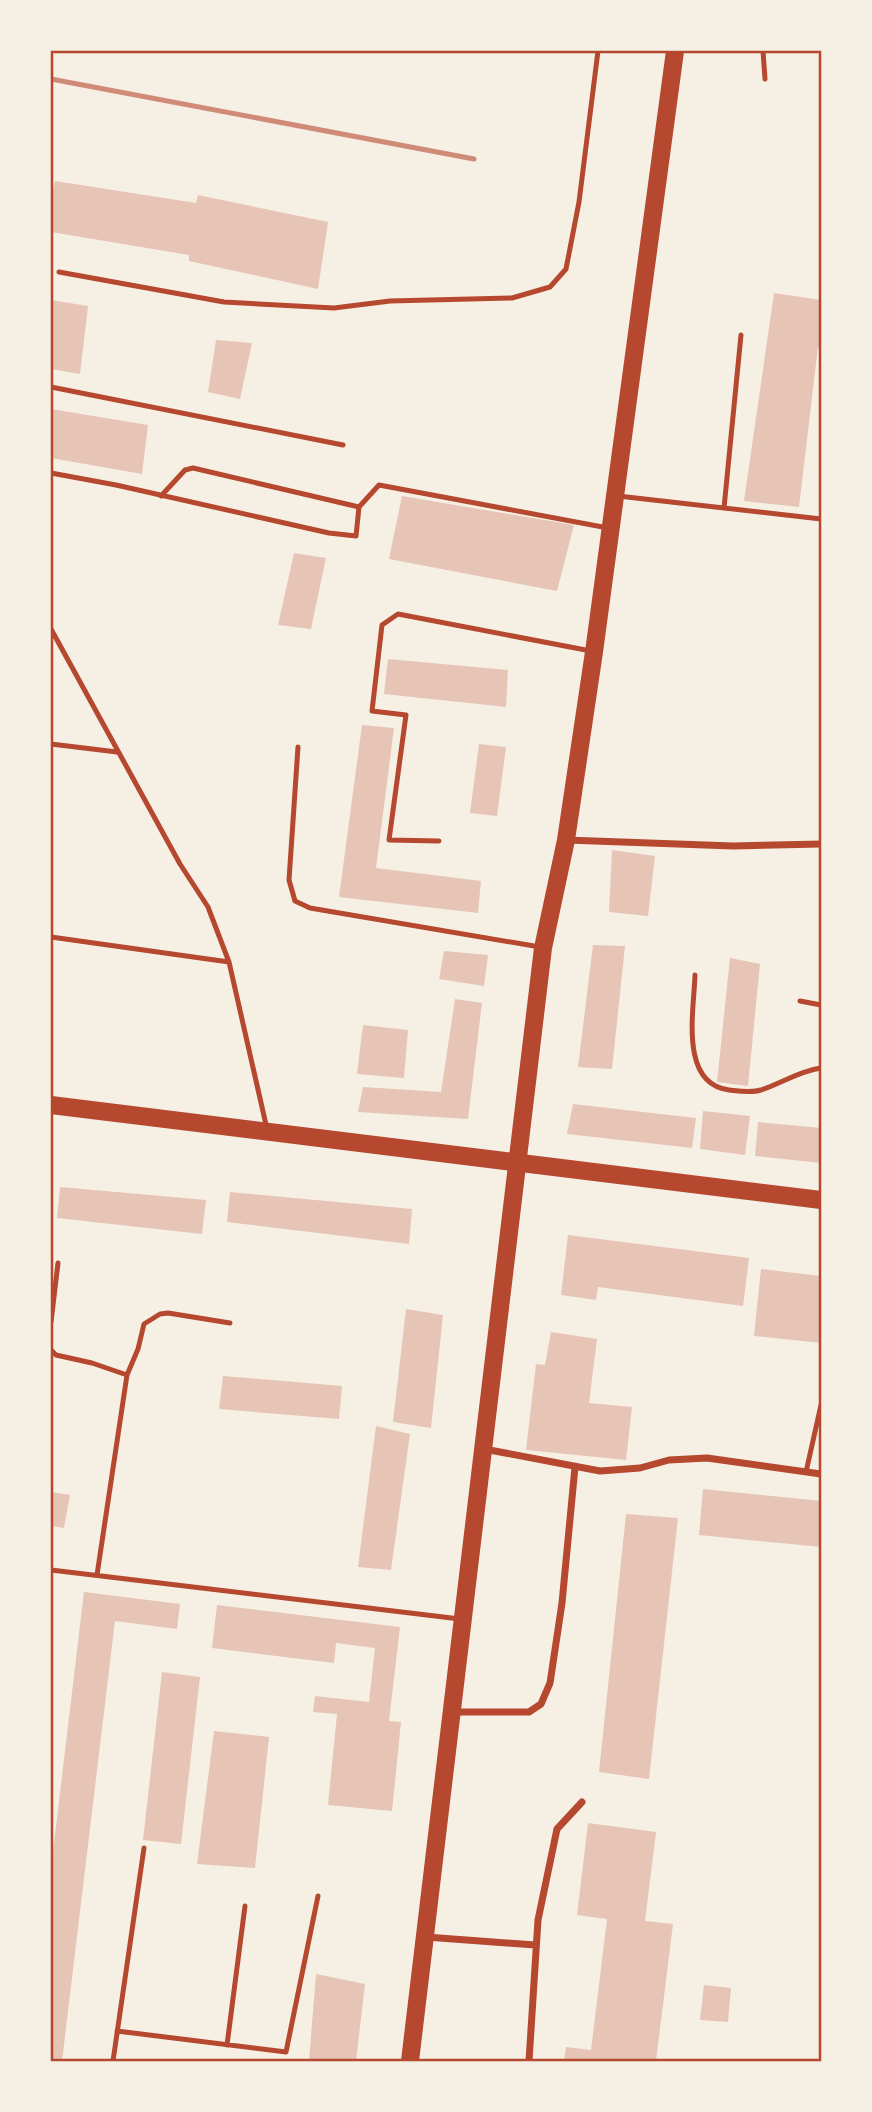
<svg xmlns="http://www.w3.org/2000/svg" width="872" height="2112" viewBox="0 0 872 2112" font-family="'PT Sans',sans-serif">
	<style>
		.building { fill: #e6c5b7 }
		.lines { fill: none; stroke-linecap: round; stroke-linejoin: round }
		.service { stroke: #b5482f; stroke-width: 5 }
		.minor { stroke: #b5482f; stroke-width: 7 }
		.primary { stroke: #b5482f; stroke-width: 18 }
		.rail { stroke: #cf8b77; stroke-width: 5 }
		.neatline { fill: none; stroke: #b5482f; stroke-width: 2.5 }
	</style>
	<rect width="100%" height="100%" fill="#f6efe4"/>
	<path class="building" d="M 55,181 L 196,203 L 198,195 L 328,222 L 318,289 L 189,261 L 189,255 L 51,232 L 51,197 Z
		M 774,293 L 821,300 L 821,348 L 818,347 L 799,507 L 744,501 Z
		M 51,300 L 88,306 L 80,374 L 51,369 Z
		M 216,340 L 252,343 L 240,399 L 208,392 Z
		M 51,409 L 148,425 L 142,474 L 51,458 Z
		M 402,496 L 574,525 L 557,591 L 389,559 Z
		M 294,553 L 326,558 L 311,629 L 278,625 Z
		M 388,659 L 508,670 L 506,707 L 384,694 Z
		M 362,725 L 394,728 L 376,868 L 481,881 L 478,913 L 339,897 Z
		M 479,744 L 506,747 L 497,816 L 470,813 Z
		M 612,850 L 655,856 L 648,916 L 609,912 Z
		M 593,945 L 625,946 L 612,1069 L 578,1067 Z
		M 444,951 L 488,955 L 484,986 L 439,979 Z
		M 730,958 L 760,964 L 748,1086 L 717,1082 Z
		M 455,999 L 482,1003 L 468,1119 L 358,1112 L 363,1087 L 441,1092 Z
		M 363,1025 L 408,1030 L 404,1078 L 357,1074 Z
		M 573,1104 L 696,1118 L 692,1148 L 567,1134 Z
		M 703,1111 L 750,1116 L 745,1155 L 700,1149 Z
		M 758,1122 L 821,1128 L 821,1163 L 755,1156 Z
		M 60,1187 L 206,1200 L 202,1234 L 57,1218 Z
		M 230,1192 L 412,1209 L 409,1244 L 227,1222 Z
		M 568,1235 L 749,1258 L 743,1306 L 598,1287 L 596,1300 L 561,1295 Z
		M 761,1269 L 821,1276 L 821,1343 L 754,1336 Z
		M 406,1309 L 443,1315 L 431,1428 L 393,1422 Z
		M 551,1332 L 597,1339 L 589,1403 L 632,1407 L 626,1460 L 526,1450 L 536,1364 L 545,1365 Z
		M 223,1376 L 342,1386 L 339,1419 L 219,1409 Z
		M 376,1426 L 410,1434 L 391,1570 L 358,1567 Z
		M 703,1489 L 821,1501 L 821,1547 L 699,1535 Z
		M 51,1492 L 70,1495 L 64,1528 L 51,1526 Z
		M 626,1514 L 678,1518 L 649,1779 L 599,1772 Z
		M 84,1592 L 180,1604 L 177,1629 L 115,1621 L 62,2061 L 51,2061 L 51,1868 Z
		M 217,1605 L 400,1627 L 389,1721 L 401,1722 L 392,1811 L 328,1805 L 337,1714 L 313,1712 L 315,1696 L 369,1702 L 375,1648 L 336,1643 L 334,1663 L 212,1648 Z
		M 162,1672 L 200,1677 L 181,1844 L 143,1840 Z
		M 214,1731 L 269,1737 L 255,1868 L 197,1864 Z
		M 588,1823 L 656,1832 L 645,1921 L 673,1924 L 656,2061 L 564,2061 L 566,2047 L 591,2050 L 607,1919 L 577,1915 Z
		M 316,1974 L 365,1984 L 356,2061 L 309,2061 Z
		M 704,1985 L 731,1988 L 728,2022 L 700,2020 Z"/>
	<g class="lines">
		<path class="service" d="M 763,51 L 765,79
			M 59,272 L 224,302 L 334,308 L 390,301 L 512,298 L 550,287 L 566,269 L 579,202 L 598,51
			M 51,387 L 343,445
			M 51,473 L 116,485 L 329,533 L 356,536 L 359,507 L 379,485 L 608,528
			M 161,496 L 185,470 L 193,468 L 359,507
			M 618,496 L 821,519
			M 724,508 L 741,335
			M 51,629 L 180,864 L 208,907 L 229,962 L 267,1129
			M 51,744 L 117,752
			M 298,747 L 289,880 L 295,901 L 310,908 L 540,947
			M 439,841 L 389,840 L 406,715 L 372,711 L 382,625 L 398,614 L 591,651
			M 51,937 L 229,962
			M 695,975 C 694,1010 679,1084 729,1090 C 739,1091 751,1093 761,1090 C 782,1083 799,1071 821,1068
			M 800,1001 L 821,1005
			M 51,1322 L 58,1263
			M 51,1350 L 56,1355 L 92,1363 L 127,1375
			M 806,1472 L 821,1405
			M 51,1570 L 460,1619
			M 97,1575 L 127,1375 L 138,1349 L 144,1324 L 160,1314 L 168,1313 L 230,1323
			M 117,2031 L 286,2052 L 318,1896
			M 227,2045 L 245,1906
			M 113,2061 L 144,1848"/>
		<path class="minor" d="M 566,840 L 733,846 L 821,844
			M 484,1449 L 600,1471 L 640,1468 L 669,1460 L 707,1458 L 821,1474
			M 453,1712 L 529,1712 L 541,1704 L 550,1683 L 562,1603 L 575,1467
			M 426,1937 L 535,1945
			M 529,2061 L 538,1920 L 557,1829 L 582,1802"/>
		<path class="primary" d="M 51,1105 L 821,1200
			M 410,2061 L 543,948 L 566,840 L 594,652 L 675,51"/>
		<path class="rail" d="M 51,79 L 474,159"/>
	</g>
	<rect width="872" height="2112" fill="none" stroke="#f6efe4" stroke-width="105"/>
	<rect x="52" y="52" width="768" height="2008" class="neatline"/>
</svg>
